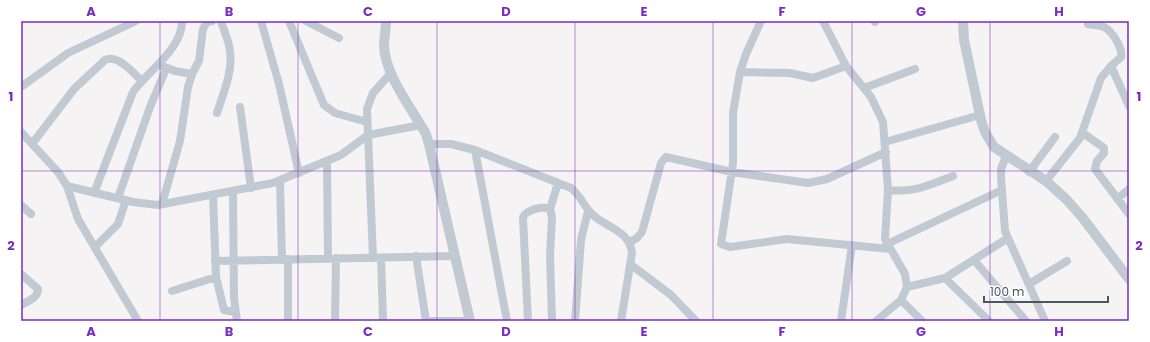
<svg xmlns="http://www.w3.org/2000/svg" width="1150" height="342" viewBox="0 0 1150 342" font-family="Poppins,sans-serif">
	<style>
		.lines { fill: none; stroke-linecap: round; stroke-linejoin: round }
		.minor { stroke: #c1cad2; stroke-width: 8 }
		.tertiary { stroke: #c1cad2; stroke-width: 10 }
		.grid { fill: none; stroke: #7b2cbf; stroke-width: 1; stroke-opacity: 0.55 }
		.neatline { fill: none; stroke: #7b2cbf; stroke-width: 1.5 }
		.grid-label { font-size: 13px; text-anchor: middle; font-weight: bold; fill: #7b2cbf }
	</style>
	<rect width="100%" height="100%" fill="#f5f3f3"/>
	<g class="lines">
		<path class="minor" d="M 261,21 L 279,84 L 299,173
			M 289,21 L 324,105 L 335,113 L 367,122
			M 306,21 L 339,38
			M 761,21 L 746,54 L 740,72 L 733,113 L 733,163 L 721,244 L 730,247 L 787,239 L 890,249
			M 823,21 L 846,66 L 871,97 L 883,122 L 888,190 L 885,239 L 905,274 L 907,287 L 901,300 L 876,321
			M 875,21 L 875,22
			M 162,66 L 175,71 L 192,74
			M 1111,66 L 1129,106
			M 740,72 L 790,73 L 813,78 L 846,66
			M 21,87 L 68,53 L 136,21
			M 864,88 L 915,69
			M 240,107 L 251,188
			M 217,113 C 223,94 233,72 230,51 C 229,41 224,31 221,21
			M 21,132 L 58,172 L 67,186 L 78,219 L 138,321
			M 1083,133 L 1104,148 L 1104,153 L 1097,161 L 1095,169 L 1129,214
			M 885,142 L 980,115
			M 32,144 L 74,89 L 105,60 C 118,54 133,73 142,81
			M 429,144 L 451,144 L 475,150 L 571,188 C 581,196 584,207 593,215 C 607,228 630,231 632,253 L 621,321
			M 475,150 L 507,321
			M 1006,156 L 1001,169 L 1001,177 L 1005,231 L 1045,321
			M 327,161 L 328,259
			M 1029,172 L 1055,137
			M 280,181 L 282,260
			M 1046,181 L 1080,138 L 1101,78 L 1111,66 L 1121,57 C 1123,48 1112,31 1104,27 C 1099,25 1093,25 1088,24
			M 67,186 L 133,202 L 158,205 L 273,183 L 341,155 L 368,135 L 421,125
			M 888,190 C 915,193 929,185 953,176
			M 233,191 L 234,298 L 237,321
			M 94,193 L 133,92 C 147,72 183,48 182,21
			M 213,195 L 216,277 L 224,310 L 235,312
			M 118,198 L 150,107 L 166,69
			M 1117,199 L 1129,189
			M 162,204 L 180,141 L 188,87 L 192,74 L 199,61 L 203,29 L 207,22 L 212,21
			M 21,205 L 31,214
			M 630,242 L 637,238 L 642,232 L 661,163 L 666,157 L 732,172 L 808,183 L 827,179 L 886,152
			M 887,244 L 1002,190
			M 95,247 L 118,224 L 126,200
			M 416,256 L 426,321
			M 373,258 L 367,109 L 373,93 L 391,73
			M 381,258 L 383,321
			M 288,259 L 288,321
			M 974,260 L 1026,321
			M 215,261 L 455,256
			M 630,264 L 671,295 L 696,321
			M 21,274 L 38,289 C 38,298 28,301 21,305
			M 945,278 L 989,321
			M 1029,284 L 1067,261
			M 907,287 L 945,278 L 1008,238
			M 172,291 L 216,277
			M 901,300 L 922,321
			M 335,321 L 336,258
			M 432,321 L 470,321
			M 528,321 L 523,217 C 528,209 542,206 550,209
			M 552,321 L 550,256 L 552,217 L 550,209 L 558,183
			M 575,321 L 581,240 L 588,211
			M 841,321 L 852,245"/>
		<path class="tertiary" d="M 386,21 C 386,29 384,38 384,46 C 385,75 412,109 426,134 L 429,144 L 470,321
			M 963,21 L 964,40 L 981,120 L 985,132 L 994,147 L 1046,181 L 1066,199 L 1082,217 L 1129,279"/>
	</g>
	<path class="grid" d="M 160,21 L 160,321M 298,21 L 298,321M 437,21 L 437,321M 575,21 L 575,321M 713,21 L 713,321M 852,21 L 852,321M 990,21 L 990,321M 21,171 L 1129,171"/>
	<rect width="1150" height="342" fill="none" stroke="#ffffff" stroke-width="44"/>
	<path d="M984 296v6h124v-6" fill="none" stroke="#4a5661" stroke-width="2"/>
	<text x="990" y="296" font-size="12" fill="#4a5661" stroke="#ffffff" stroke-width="3" paint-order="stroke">100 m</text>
	<rect x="22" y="22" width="1106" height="298" class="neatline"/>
	<g class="grid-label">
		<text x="91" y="16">A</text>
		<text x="229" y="16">B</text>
		<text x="368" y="16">C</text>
		<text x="506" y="16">D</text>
		<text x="644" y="16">E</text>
		<text x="782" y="16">F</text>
		<text x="921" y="16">G</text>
		<text x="1059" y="16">H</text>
		<text x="11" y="101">1</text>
		<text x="1139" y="101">1</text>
		<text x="11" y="250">2</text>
		<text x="1139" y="250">2</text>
		<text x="91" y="336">A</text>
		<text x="229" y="336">B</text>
		<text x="368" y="336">C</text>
		<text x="506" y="336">D</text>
		<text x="644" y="336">E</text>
		<text x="782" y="336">F</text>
		<text x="921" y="336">G</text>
		<text x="1059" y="336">H</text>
	</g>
</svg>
